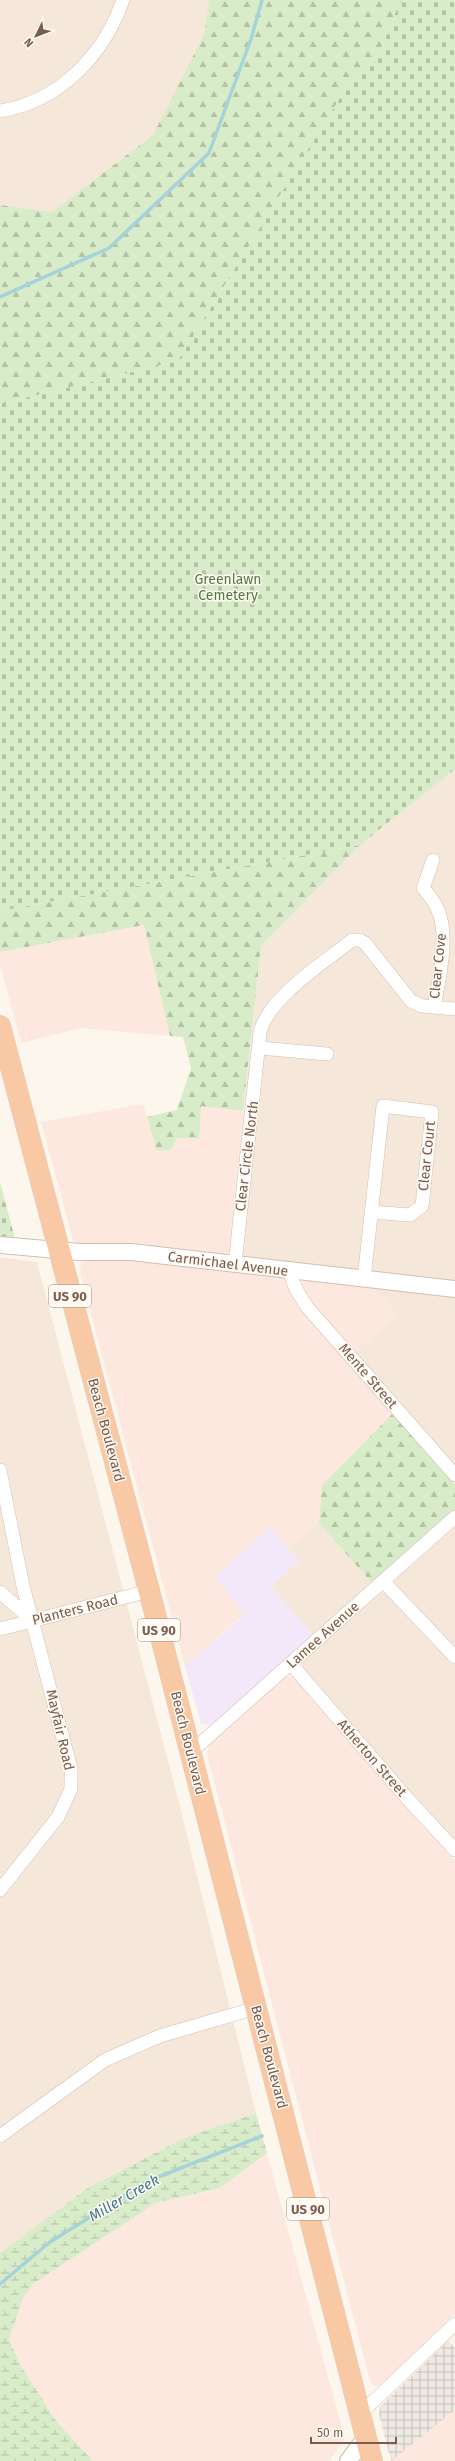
<svg xmlns="http://www.w3.org/2000/svg" width="455" height="2461" viewBox="0 0 455 2461" font-family="'Fira Sans',sans-serif">
	<style>
		.residential { fill: #f5e8da }
		.commercial { fill: #fde8e0 }
		.industrial { fill: url(#industrial-grid) }
		.education { fill: #f3e8fa }
		.forest { fill: url(#forest-firs) }
		.wetland { fill: url(#wetland-marsh) }
		.cemetery { fill: url(#cemetery-stones) }
		.lines { fill: none; stroke-linecap: round; stroke-linejoin: round }
		.stream { stroke: #a5d3da; stroke-width: 3.5 }
		.minor-casing { stroke: #d1beb0; stroke-width: 14 }
		.tertiary-casing { stroke: #d1beb0; stroke-width: 18 }
		.trunk-casing { stroke: #dad1cd; stroke-width: 22 }
		.minor { stroke: #fff; stroke-width: 13 }
		.tertiary { stroke: #fff; stroke-width: 16 }
		.trunk { stroke: #f9c8a4; stroke-width: 21 }
		.labels { text-anchor: middle; dominant-baseline: central; stroke-width: 3; stroke-linejoin: round; paint-order: stroke }
		.shield { fill: #fffaf3; stroke: #a28b7f; stroke-width: 1 }
		.shield-label { font-size: 13px; font-weight: bold; fill: #7a5c4d }
		.park-label { font-size: 14px; fill: #537a41; stroke: #fffaf3 }
		.street-label { font-size: 14px; fill: #7a5c4d; stroke: #fffaf3 }
		.water-label { font-size: 15px; font-style: italic; fill: #437c86; stroke: #fffaf3 }
	</style>
	<defs>
		<pattern id="industrial-grid" width="8" height="8" patternUnits="userSpaceOnUse"><rect width="8" height="8" fill="#efe9e4"/><path d="M0 4h8M4 0v8" fill="none" stroke="#c7c0bb"/></pattern>
		<pattern id="forest-firs" width="22" height="20" patternUnits="userSpaceOnUse"><rect width="22" height="20" fill="#d8ecc9"/><path d="M5 1l3.5 6h-7zM16 11l3.5 6h-7z" fill="#b4c2a5"/></pattern>
		<pattern id="wetland-marsh" width="20" height="14" patternUnits="userSpaceOnUse"><rect width="20" height="14" fill="#d8ecc9"/><path d="M1 5h8M5 5V1M11 12h8M15 12V8" fill="none" stroke="#b4c2a5"/></pattern>
		<pattern id="cemetery-stones" width="16" height="16" patternUnits="userSpaceOnUse"><rect width="16" height="16" fill="#d8ecc9"/><path d="M2 7V4a2 2 0 0 1 4 0v3zM10 15v-3a2 2 0 0 1 4 0v3z" fill="#b4c2a5"/></pattern>
	</defs>
	<rect width="100%" height="100%" fill="#fdf6ec"/>
	<path class="residential" d="M 0,0 L 118,0 L 97,42 L 76,65 L 56,83 L 19,104 L 0,108 Z
		M 129,0 L 209,0 L 204,34 L 153,135 L 52,212 L 0,205 L 0,119 L 27,111 L 62,91 L 84,75 L 113,36 L 125,15 Z
		M 455,769 L 455,1282 L 228,1257 L 261,946 L 360,845 Z
		M 0,1257 L 37,1262 L 177,1795 L 256,2113 L 184,2138 L 89,2187 L 0,2253 Z
		M 371,1285 L 455,1295 L 455,1468 L 354,1352 L 397,1315 Z
		M 319,1523 L 372,1583 L 313,1636 L 271,1586 L 299,1561 L 288,1548 Z
		M 455,1524 L 455,1650 L 392,1584 L 392,1578 Z
		M 384,1592 L 387,1593 L 455,1665 L 455,1840 L 394,1776 L 302,1667 L 303,1660 L 379,1593 Z"/>
	<path class="commercial" d="M 144,925 L 170,1036 L 81,1028 L 21,1043 L 0,964 L 0,952 Z
		M 143,1104 L 156,1150 L 177,1138 L 201,1105 L 243,1111 L 228,1257 L 80,1245 L 73,1240 L 41,1122 Z
		M 92,1258 L 162,1261 L 284,1278 L 303,1308 L 394,1412 L 322,1485 L 319,1523 L 288,1548 L 270,1527 L 215,1577 L 245,1614 L 185,1667 L 80,1272 L 81,1263 Z
		M 308,1279 L 371,1285 L 397,1315 L 354,1353 L 307,1299 L 301,1287 L 303,1281 Z
		M 292,1676 L 299,1678 L 455,1861 L 455,2314 L 381,2385 L 374,2386 L 370,2381 L 207,1754 L 209,1744 L 282,1678 Z
		M 267,2153 L 345,2439 L 329,2461 L 93,2461 L 56,2421 L 20,2364 L 9,2340 L 22,2300 L 33,2284 L 156,2203 L 220,2188 Z
		M 455,2410 L 455,2461 L 391,2461 Z"/>
	<path class="industrial" d="M 448,2341 L 455,2348 L 455,2410 L 391,2461 L 379,2414 L 380,2407 Z"/>
	<path class="education" d="M 270,1527 L 299,1561 L 271,1586 L 313,1636 L 214,1723 L 209,1725 L 201,1723 L 185,1667 L 245,1615 L 215,1577 Z"/>
	<path class="forest" d="M 209,0 L 405,0 L 399,4 L 379,54 L 343,93 L 178,361 L 0,404 L 0,205 L 52,212 L 153,135 L 204,34 Z
		M 360,845 L 261,946 L 243,1111 L 201,1106 L 199,1138 L 177,1138 L 170,1151 L 156,1150 L 147,1117 L 177,1110 L 191,1068 L 183,1037 L 170,1036 L 144,925 L 0,952 L 0,911 Z
		M 394,1412 L 455,1484 L 455,1510 L 372,1583 L 319,1523 L 322,1485 Z"/>
	<path class="wetland" d="M 256,2113 L 267,2153 L 220,2188 L 156,2203 L 33,2284 L 22,2300 L 9,2340 L 20,2364 L 56,2421 L 93,2461 L 0,2461 L 0,2253 L 89,2187 L 184,2138 Z"/>
	<path class="cemetery" d="M 405,0 L 455,0 L 455,769 L 360,845 L 0,911 L 0,404 L 178,361 L 343,93 L 379,54 L 399,4 Z
		M 0,1182 L 15,1239 L 0,1237 Z"/>
	<g class="lines">
		<path class="stream" d="M 0,297 L 109,248 L 209,153 L 251,39 L 262,0
			M 0,2284 L 50,2242 L 148,2181 L 262,2136"/>
		<g class="minor-casing">
			<path id="minor" d="M 0,111 C 59,102 104,55 123,0
				M 433,860 L 423,888 C 428,894 434,901 437,908 C 450,934 439,979 434,1007
				M 260,1048 L 327,1054
				M 235,1264 L 260,1032 C 269,997 325,962 352,940 L 360,940 L 365,943 L 411,1001 L 422,1006 L 455,1009
				M 289,1272 L 296,1289 L 307,1307 L 455,1475
				M 364,1279 L 383,1106 L 432,1112 L 422,1206 L 410,1215 L 371,1212
				M 0,1470 L 23,1586 L 71,1769 L 71,1789 L 58,1817 L 0,1890
				M 383,1581 L 455,1657
				M 0,1592 L 33,1621
				M 0,1629 L 149,1591
				M 291,1664 L 406,1797 L 455,1850
				M 191,1752 L 455,1517
				M 0,2136 L 105,2060 L 160,2036 L 256,2008
				M 361,2413 L 455,2324"/>
		</g>
		<g class="tertiary-casing">
			<path id="tertiary" d="M 0,1245 L 80,1252 L 131,1252 L 455,1289
				M 348,2461 L 366,2437"/>
		</g>
		<g class="trunk-casing">
			<path id="trunk" d="M 0,1026 L 152,1602 L 372,2461"/>
		</g>
		<use href="#minor" class="minor"/>
		<use href="#tertiary" class="tertiary"/>
		<use href="#trunk" class="trunk"/>
	</g>
	<g class="labels">
		<g class="shield">
			<rect x="49" y="1285" width="42" height="22" rx="3"/>
			<rect x="138" y="1619" width="42" height="22" rx="3"/>
			<rect x="287" y="2198" width="42" height="22" rx="3"/>
		</g>
		<g class="shield-label">
			<text x="70" y="1296">US 90</text>
			<text x="159" y="1630">US 90</text>
			<text x="308" y="2209">US 90</text>
		</g>
		<g class="park-label">
			<text x="228" y="579">Greenlawn<tspan x="228" dy="16">Cemetery</tspan></text>
		</g>
		<g class="street-label">
			<text transform="translate(438 966) rotate(-84)">Clear Cove</text>
			<text transform="translate(247 1156) rotate(-83)">Clear Circle North</text>
			<text transform="translate(427 1156) rotate(-84)">Clear Court</text>
			<text transform="translate(228 1264) rotate(7)">Carmichael Avenue</text>
			<text transform="translate(368 1376) rotate(49)">Mente Street</text>
			<text transform="translate(106 1430) rotate(75)">Beach Boulevard</text>
			<text transform="translate(75 1610) rotate(-14)">Planters Road</text>
			<text transform="translate(323 1635) rotate(-42)">Lamee Avenue</text>
			<text transform="translate(60 1730) rotate(77)">Mayfair Road</text>
			<text transform="translate(188 1743) rotate(76)">Beach Boulevard</text>
			<text transform="translate(372 1758) rotate(49)">Atherton Street</text>
			<text transform="translate(269 2057) rotate(75)">Beach Boulevard</text>
		</g>
		<g class="water-label">
			<text transform="translate(124 2198) rotate(-30)">Miller Creek</text>
		</g>
	</g>
	<g transform="translate(36 36) rotate(227)" stroke="#fffaf3" stroke-width="3" paint-order="stroke">
	<path d="M0-3L7 15L0 10L-7 15Z" fill="#7a5c4d"/>
	<text y="-6" font-size="11" font-weight="bold" text-anchor="middle" fill="#7a5c4d">N</text>
	</g>
	<path d="M311 2437v6h85v-6" fill="none" stroke="#7a5c4d" stroke-width="2"/>
	<text x="317" y="2437" font-size="12" fill="#7a5c4d" stroke="#fffaf3" stroke-width="3" paint-order="stroke">50 m</text>
</svg>
